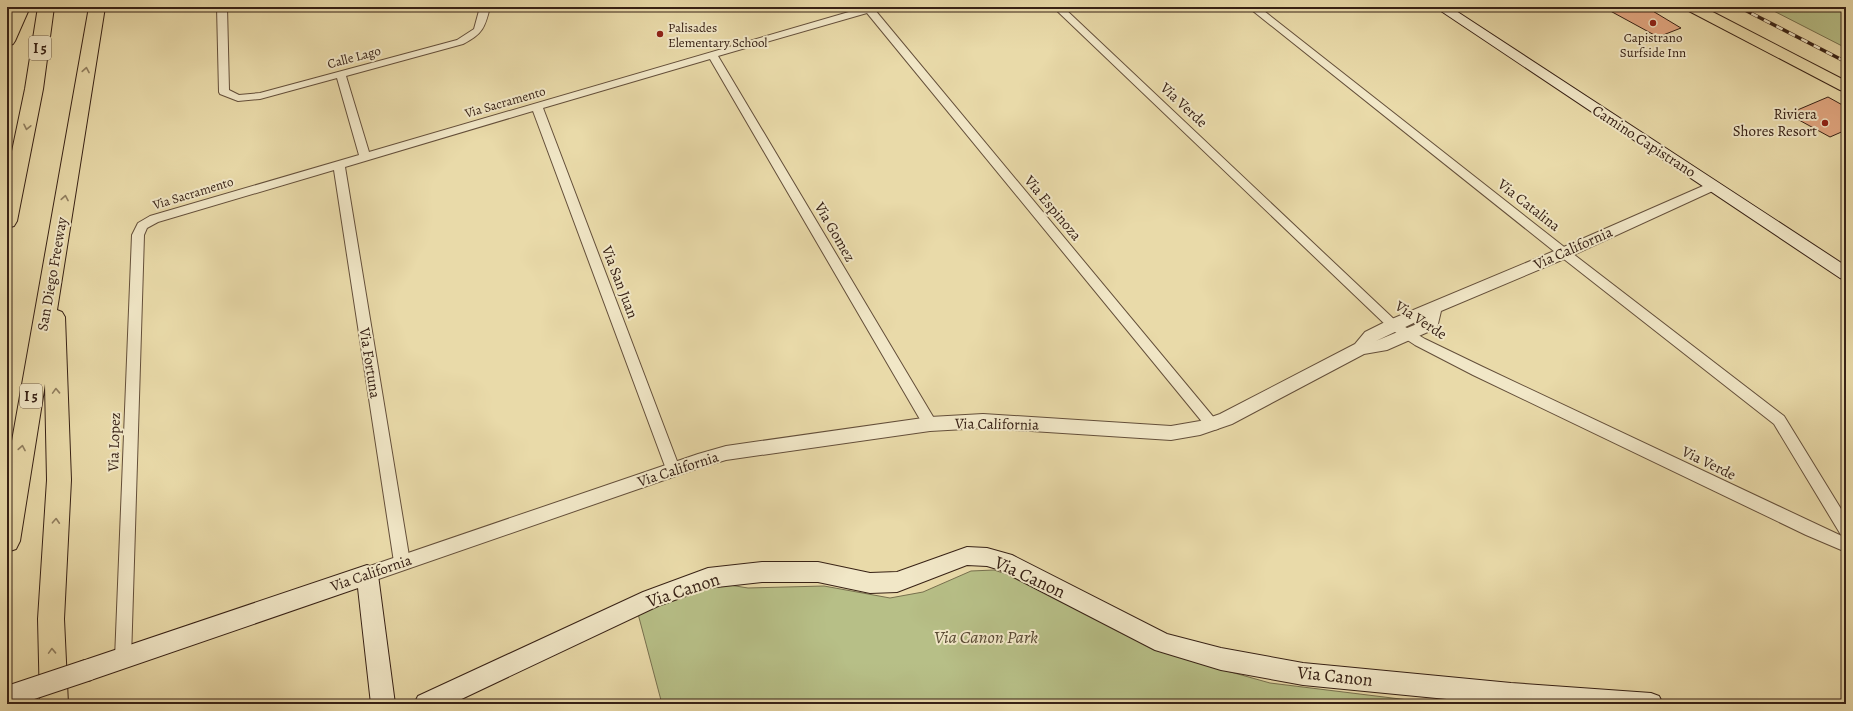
<svg xmlns="http://www.w3.org/2000/svg" width="1853" height="711" viewBox="0 0 1853 711" font-family="Alegreya,serif">
	<style>
		.green { fill: #b7bf87; stroke: #77704e }
		.building { fill: #e2a781; stroke: #372115 }
		.lines { fill: none; stroke-linecap: round; stroke-linejoin: round }
		.minor-casing { stroke: #644f3a; stroke-width: 2 }
		.tertiary-casing { stroke: #644f3a; stroke-width: 2 }
		.secondary-casing { stroke: #372115; stroke-width: 2 }
		.primary-casing { stroke: #372115; stroke-width: 2 }
		.motorway-casing { stroke: #372115; stroke-width: 2 }
		.minor { fill: #f1e7c7; fill-rule: evenodd }
		.tertiary { fill: #f1e7c7; fill-rule: evenodd }
		.secondary { fill: #f1e7c7; fill-rule: evenodd }
		.primary { fill: #e9daa9; fill-rule: evenodd }
		.motorway { fill: #e9daa9; fill-rule: evenodd }
		.rail-casing { stroke: #372115; stroke-width: 3.5 }
		.rail { stroke: #f1e7c7; stroke-width: 2.5; stroke-dasharray: 7; stroke-linecap: butt }
		.secondary-bridge-casing { stroke: #372115; stroke-width: 23; stroke-linecap: butt }
		.secondary-bridge { stroke: #f1e7c7; stroke-width: 21 }
		.oneway { stroke: #907e5f }
		.poi-dot { fill: #8f2418; stroke: #f1e7c7; stroke-width: 1.5 }
		.labels { text-anchor: middle; dominant-baseline: central; stroke-width: 4; stroke-linejoin: round; paint-order: stroke }
		.far-poi-label { font-size: 13px; fill: #372115; stroke: #f1e7c7; text-anchor: start }
		.far-street-label { font-size: 13px; fill: #372115; stroke: #f1e7c7 }
		.shield { fill: #f1e7c7; stroke: #6f5c4a; stroke-width: 1 }
		.shield-label { font-size: 14px; font-weight: bold; fill: #372115 }
		.street-label { font-size: 15px; fill: #372115; stroke: #f1e7c7 }
		.poi-label { font-size: 15px; fill: #372115; stroke: #f1e7c7; text-anchor: end }
		.near-street-label { font-size: 18px; fill: #372115; stroke: #f1e7c7 }
		.near-park-label { font-size: 18px; font-style: italic; fill: #574832; stroke: #f1e7c7 }
	</style>
	<rect width="100%" height="100%" fill="#e9daa9"/>
	<filter id="stains"><feTurbulence type="fractalNoise" baseFrequency=".005" numOctaves="4"/><feColorMatrix values="0 0 0 0 .2 0 0 0 0 .09 0 0 0 0 .02 0 0 0 .5 -.17"/></filter>
	<radialGradient id="worn" r=".72"><stop offset=".6" stop-color="#630" stop-opacity="0"/><stop offset="1" stop-color="#630" stop-opacity=".3"/></radialGradient>
	<path class="green" d="M 1766,7 L 1846,7 L 1846,48 Z
		M 994,570 L 1021,579 L 1141,641 L 1195,662 L 1270,683 L 1441,704 L 662,704 L 637,610 L 711,582 L 748,588 L 824,586 L 890,598 L 923,592 L 971,571 Z"/>
	<path class="building" d="M 1603,7 L 1646,7 L 1681,28 L 1658,37 Z
		M 1828,97 L 1846,107 L 1846,130 L 1830,137 L 1788,114 Z"/>
	<g class="lines">
		<g class="minor-casing">
			<path id="minor" d="M 217,7 L 227,7 L 229,90 L 239,95 L 260,93 L 457,40 L 474,29 L 480,7 L 490,7 C 485,27 483,34 463,44 L 346,76 L 369,152 L 866,7 L 881,7 L 875,10 L 1220,425 L 1218,429 L 1213,430 L 1208,429 L 867,13 L 718,56 L 935,420 L 937,424 L 935,428 L 930,429 L 925,428 L 710,59 L 543,108 L 680,469 L 678,473 L 673,475 L 668,473 L 666,469 L 533,111 L 345,167 L 410,562 L 407,567 L 402,569 L 397,567 L 394,562 L 334,170 L 158,222 L 147,228 L 144,235 L 131,659 L 129,664 L 123,667 L 117,664 L 115,659 L 132,235 L 138,223 L 150,216 L 359,155 L 337,78 L 260,99 L 238,101 L 220,94 L 219,92 Z
				M 1053,7 L 1063,7 L 1397,322 L 1425,339 L 1483,367 L 1846,538 L 1846,552 L 1806,535 L 1473,375 L 1415,345 L 1389,328 Z
				M 1248,7 L 1259,7 L 1568,250 L 1784,416 L 1846,517 L 1846,536 L 1841,535 L 1774,424 L 1560,256 Z"/>
		</g>
		<g class="tertiary-casing">
			<path id="tertiary" d="M 1712,182 L 1717,183 L 1719,186 L 1717,189 L 1569,257 L 1441,311 L 1437,328 L 1387,350 L 1364,354 L 1232,424 L 1200,435 L 1171,440 L 983,428 L 930,431 L 726,460 L 699,468 L 367,583 L 360,581 L 358,575 L 360,569 L 367,567 L 698,454 L 726,446 L 930,417 L 983,414 L 1171,426 L 1200,421 L 1220,414 L 1355,344 L 1365,332 L 1387,321 L 1559,249 ZM 1424,318 L 1424,321 L 1376,341 Z"/>
		</g>
		<g class="secondary-casing">
			<path id="secondary" d="M 1435,7 L 1450,7 L 1846,266 L 1846,280 L 1840,278 Z
				M 967,547 L 987,548 L 1012,555 L 1167,634 L 1221,648 L 1303,663 L 1511,683 L 1651,693 L 1659,696 L 1663,704 L 1498,704 L 1303,685 L 1221,670 L 1155,650 L 1000,570 L 987,566 L 967,565 L 897,592 L 870,593 L 818,582 L 762,582 L 708,588 L 658,606 L 451,704 L 414,704 L 418,696 L 643,592 L 708,568 L 762,562 L 818,562 L 870,573 L 897,572 Z
				M 367,565 L 375,568 L 378,575 L 395,704 L 371,704 L 358,588 L 88,681 L 80,678 L 77,670 L 80,662 L 88,659 Z"/>
		</g>
		<g class="primary-casing">
			<path id="primary" d="M 1685,7 L 1703,7 L 1846,81 L 1846,92 L 1840,90 L 1687,10 Z"/>
		</g>
		<g class="motorway-casing">
			<path id="motorway" d="M 14,7 L 30,7 L 15,41 L 13,44 L 7,46 L 7,23 Z
				M 38,7 L 54,7 L 43,89 L 17,221 L 14,226 L 7,228 L 7,175 L 25,89 Z
				M 89,7 L 105,7 L 57,310 L 62,312 L 65,317 L 71,480 L 64,619 L 68,704 L 40,704 L 38,619 L 47,480 L 45,384 L 20,541 L 16,549 L 7,552 L 7,469 Z"/>
		</g>
		<use href="#minor" class="minor"/>
		<use href="#tertiary" class="tertiary"/>
		<use href="#secondary" class="secondary"/>
		<use href="#primary" class="primary"/>
		<use href="#motorway" class="motorway"/>
		<g class="rail-casing">
			<path id="rail" d="M 1739,7 L 1846,62"/>
		</g>
		<use href="#rail" class="rail"/>
		<g class="secondary-bridge-casing">
			<path id="secondary-bridge" d="M 7,697 L 88,670"/>
		</g>
		<use href="#secondary-bridge" class="secondary-bridge"/>
	</g>
	<defs><path id="oneway-chevron" d="M-2-3.5L2.5 0L-2 3.5" fill="none" stroke-width="1.6" stroke-linecap="round" stroke-linejoin="round"/></defs>
	<g class="oneway">
		<use href="#oneway-chevron" transform="translate(86 70) rotate(-80)"/>
		<use href="#oneway-chevron" transform="translate(27 127) rotate(102)"/>
		<use href="#oneway-chevron" transform="translate(65 198) rotate(-80)"/>
		<use href="#oneway-chevron" transform="translate(56 391) rotate(-92)"/>
		<use href="#oneway-chevron" transform="translate(22 448) rotate(-80)"/>
		<use href="#oneway-chevron" transform="translate(56 521) rotate(-87)"/>
		<use href="#oneway-chevron" transform="translate(52 651) rotate(-92)"/>
	</g>
	<g class="poi-dot">
		<circle cx="1653" cy="23" r="4"/>
		<circle cx="660" cy="34" r="4"/>
		<circle cx="1825" cy="123" r="4"/>
	</g>
	<g class="labels">
		<g class="far-poi-label">
			<text x="668" y="27">Palisades<tspan x="668" dy="15">Elementary School</tspan></text>
			<text x="1653" y="37" text-anchor="middle">Capistrano<tspan x="1653" dy="15">Surfside Inn</tspan></text>
		</g>
		<g class="far-street-label">
			<text transform="translate(354 57) rotate(-15)">Calle Lago</text>
			<text transform="translate(505 102) rotate(-16)">Via Sacramento</text>
			<text transform="translate(193 193) rotate(-17)">Via Sacramento</text>
		</g>
		<g class="shield">
			<rect x="29" y="36" width="22" height="24" rx="3"/>
			<rect x="20" y="384" width="22" height="24" rx="3"/>
		</g>
		<g class="shield-label">
			<text x="40" y="48">I 5</text>
			<text x="31" y="396">I 5</text>
		</g>
		<g class="street-label">
			<text transform="translate(1184 105) rotate(43)">Via Verde</text>
			<text transform="translate(1644 141) rotate(33)">Camino Capistrano</text>
			<text transform="translate(1529 205) rotate(38)">Via Catalina</text>
			<text transform="translate(1053 208) rotate(50)">Via Espinoza</text>
			<text transform="translate(835 232) rotate(60)">Via Gomez</text>
			<text transform="translate(1573 248) rotate(-24)">Via California</text>
			<text transform="translate(52 274) rotate(-80)">San Diego Freeway</text>
			<text transform="translate(620 282) rotate(69)">Via San Juan</text>
			<text transform="translate(1421 320) rotate(33)">Via Verde</text>
			<text transform="translate(370 363) rotate(81)">Via Fortuna</text>
			<text transform="translate(997 424) rotate(1)">Via California</text>
			<text transform="translate(114 442) rotate(-88)">Via Lopez</text>
			<text transform="translate(1709 463) rotate(26)">Via Verde</text>
			<text transform="translate(678 469) rotate(-18)">Via California</text>
			<text transform="translate(371 573) rotate(-19)">Via California</text>
		</g>
		<g class="poi-label">
			<text x="1817" y="114">Riviera<tspan x="1817" dy="17">Shores Resort</tspan></text>
		</g>
		<g class="near-street-label">
			<text transform="translate(1030 577) rotate(25)">Via Canon</text>
			<text transform="translate(683 590) rotate(-18)">Via Canon</text>
			<text transform="translate(1335 676) rotate(6)">Via Canon</text>
		</g>
		<g class="near-park-label">
			<text x="986" y="637">Via Canon Park</text>
		</g>
	</g>
	<rect width="1853" height="711" fill="none" stroke="#e9daa9" stroke-width="24"/>
	<rect x="8" y="8" width="1837" height="695" fill="none" stroke="#372115" stroke-width="2"/>
	<rect x="12" y="12" width="1829" height="687" fill="none" stroke="#372115"/>
	<rect width="100%" height="100%" filter="url(#stains)"/>
	<rect width="100%" height="100%" fill="url(#worn)"/>
</svg>
